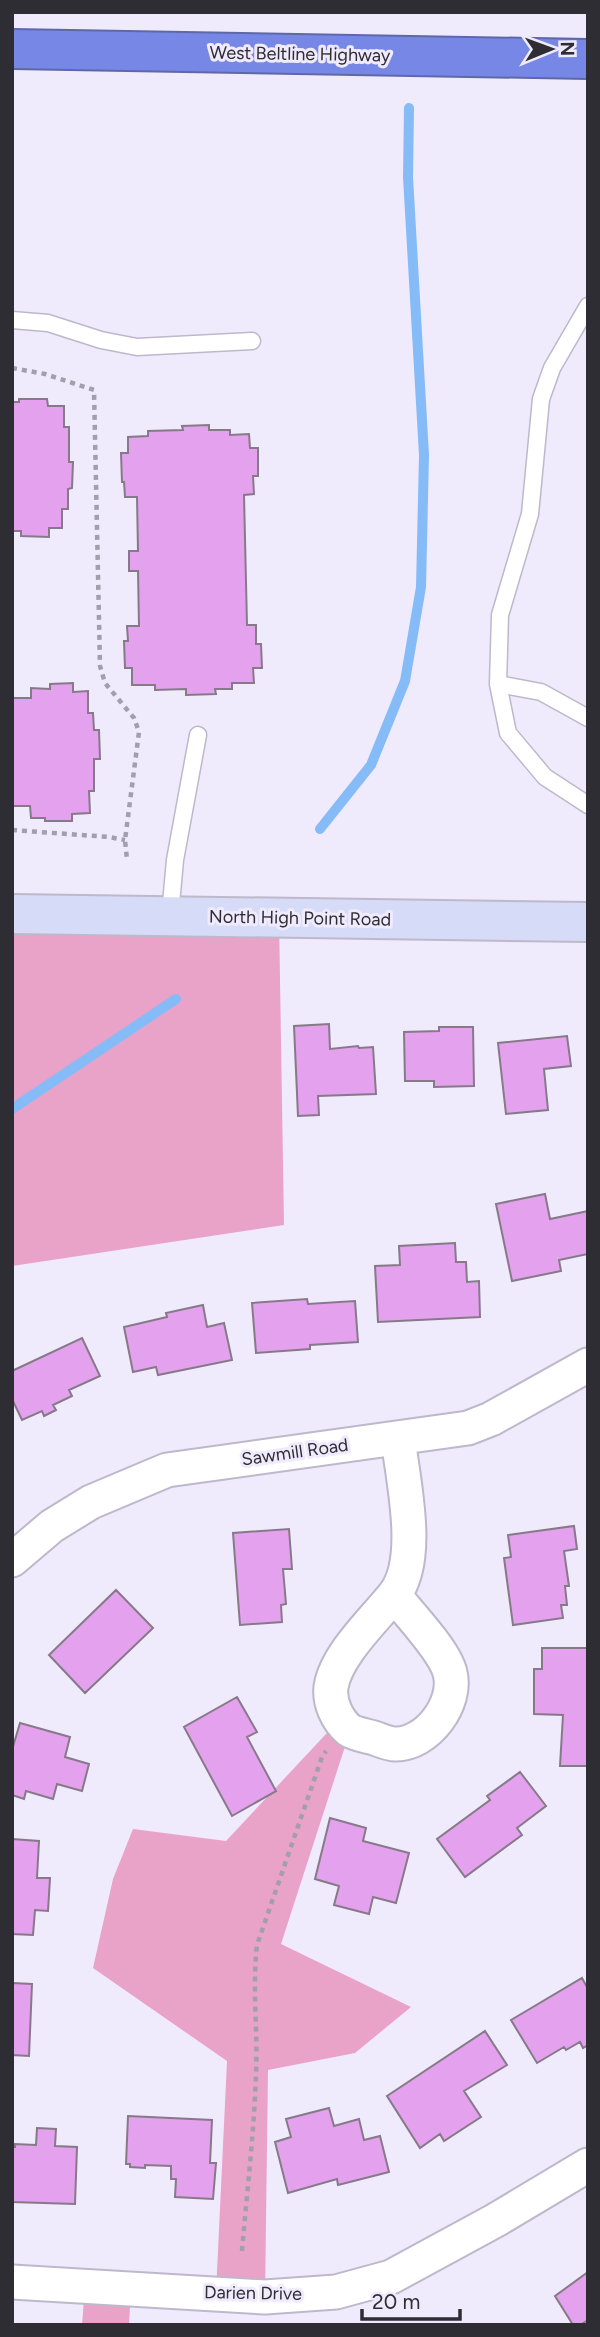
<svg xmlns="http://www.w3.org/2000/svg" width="600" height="2337" viewBox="0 0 600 2337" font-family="Figtree,sans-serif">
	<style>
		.green { fill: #e9a2c8 }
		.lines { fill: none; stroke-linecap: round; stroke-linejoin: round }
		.stream { stroke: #85bcf7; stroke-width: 10 }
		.building { fill: #e4a1ee; stroke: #867a88; stroke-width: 2 }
		.lane-casing { stroke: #bdb8ca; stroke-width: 19 }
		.street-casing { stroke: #bdb8ca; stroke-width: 37 }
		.secondary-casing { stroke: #bdb8ca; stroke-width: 42 }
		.highway-casing { stroke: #5e68a8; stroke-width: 42 }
		.path { stroke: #a29eac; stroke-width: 4.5; stroke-dasharray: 5 5; stroke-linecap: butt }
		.lane { stroke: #fff; stroke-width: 16 }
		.street { stroke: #fff; stroke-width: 33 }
		.secondary { stroke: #d6dbf8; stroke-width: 38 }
		.highway { stroke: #7787e6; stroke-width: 38 }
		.labels { text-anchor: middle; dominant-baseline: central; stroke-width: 6; stroke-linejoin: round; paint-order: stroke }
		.street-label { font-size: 18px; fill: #2f2d34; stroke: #f0eafd }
	</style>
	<rect width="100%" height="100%" fill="#f0eafd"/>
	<path class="green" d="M 279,918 L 284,1225 L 12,1266 L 12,932 Z
		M 340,1719 L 350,1731 L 281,1944 L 411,2007 L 355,2053 L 268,2070 L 265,2297 L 216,2293 L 227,2061 L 93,1968 L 113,1879 L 133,1829 L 226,1841 Z
		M 85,2286 L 131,2289 L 129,2325 L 82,2325 Z"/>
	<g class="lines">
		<path class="stream" d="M 320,829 L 371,765 L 405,681 L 421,587 L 424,455 L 408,177 L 409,108
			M 12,1109 L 176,999"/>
	</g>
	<path class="building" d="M 19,399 L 47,399 L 48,406 L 64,406 L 64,427 L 69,427 L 69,462 L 73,462 L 72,488 L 68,489 L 68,509 L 62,509 L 62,528 L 49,528 L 49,537 L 21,536 L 21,531 L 12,531 L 12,402 L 19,402 Z
		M 209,425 L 209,430 L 230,430 L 230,435 L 249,434 L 250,448 L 258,448 L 258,476 L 253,476 L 254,494 L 244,495 L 247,625 L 256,625 L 256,644 L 261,644 L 262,668 L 253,668 L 254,683 L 232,683 L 232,689 L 215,689 L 216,694 L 186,695 L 186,689 L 155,690 L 155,685 L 132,685 L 132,668 L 125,668 L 124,641 L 128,641 L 127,626 L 139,626 L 138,571 L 129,571 L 129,551 L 138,551 L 137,497 L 125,497 L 124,482 L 122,482 L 121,453 L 128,453 L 128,437 L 148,436 L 148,431 L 183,430 L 182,426 Z
		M 73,683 L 73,692 L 88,691 L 88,713 L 93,713 L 94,730 L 99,730 L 100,759 L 94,759 L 94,791 L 89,791 L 90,813 L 72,814 L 72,821 L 45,821 L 45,818 L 31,818 L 30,806 L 12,806 L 12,698 L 31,698 L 31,688 L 50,689 L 50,684 Z
		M 329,1024 L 330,1049 L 358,1046 L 359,1048 L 373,1047 L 376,1094 L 318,1096 L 319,1115 L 298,1116 L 294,1026 Z
		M 439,1027 L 473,1027 L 474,1086 L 434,1087 L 434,1081 L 405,1081 L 404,1032 L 439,1031 Z
		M 567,1036 L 571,1066 L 544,1069 L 548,1110 L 506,1114 L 498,1043 Z
		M 545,1194 L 550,1219 L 588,1211 L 588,1254 L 559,1260 L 561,1271 L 512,1281 L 496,1204 Z
		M 455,1243 L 456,1262 L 466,1262 L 467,1282 L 479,1281 L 480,1317 L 378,1322 L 375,1266 L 400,1265 L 399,1246 Z
		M 307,1299 L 308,1304 L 355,1301 L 358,1342 L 310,1345 L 310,1349 L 256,1353 L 252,1303 Z
		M 203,1305 L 207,1327 L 224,1323 L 232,1360 L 158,1375 L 156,1367 L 133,1372 L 124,1327 L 167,1317 L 166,1313 Z
		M 82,1338 L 100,1376 L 69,1390 L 72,1396 L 53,1405 L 56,1410 L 44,1416 L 42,1411 L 22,1420 L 12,1399 L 12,1371 Z
		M 574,1526 L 577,1549 L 564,1551 L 569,1586 L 565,1586 L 567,1605 L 561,1605 L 563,1618 L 513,1625 L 504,1558 L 511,1557 L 508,1535 Z
		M 289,1529 L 292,1569 L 283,1569 L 286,1604 L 281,1605 L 282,1622 L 240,1625 L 233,1533 Z
		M 116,1590 L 153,1628 L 85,1693 L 49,1655 Z
		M 542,1648 L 588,1648 L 588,1766 L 560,1766 L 563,1715 L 534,1714 L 534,1669 L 542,1669 Z
		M 237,1697 L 257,1732 L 247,1737 L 276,1791 L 232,1816 L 184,1727 Z
		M 20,1723 L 70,1737 L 65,1757 L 89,1764 L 82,1791 L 57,1784 L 53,1799 L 26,1791 L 24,1799 L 12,1795 L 12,1750 Z
		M 520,1772 L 546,1806 L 517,1828 L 522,1835 L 465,1877 L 437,1839 L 490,1800 L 487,1796 Z
		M 330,1818 L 366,1828 L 363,1841 L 409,1853 L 396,1903 L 373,1897 L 369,1914 L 334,1905 L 339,1886 L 315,1879 Z
		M 12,1839 L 39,1841 L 37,1878 L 50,1878 L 48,1911 L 35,1910 L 33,1935 L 12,1934 Z
		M 582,1978 L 588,1989 L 588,2045 L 583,2048 L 580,2042 L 566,2050 L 564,2047 L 537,2063 L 511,2020 Z
		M 12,1983 L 32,1984 L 29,2056 L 12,2055 Z
		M 485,2031 L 507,2065 L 464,2091 L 481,2117 L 444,2141 L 440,2134 L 420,2148 L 387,2096 Z
		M 329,2108 L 334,2126 L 359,2119 L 364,2140 L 380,2136 L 389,2172 L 338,2185 L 337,2179 L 288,2193 L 275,2142 L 291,2137 L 286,2119 Z
		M 128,2116 L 212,2120 L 210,2163 L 216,2163 L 213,2199 L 175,2197 L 176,2179 L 171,2179 L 171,2166 L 145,2165 L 145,2168 L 130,2167 L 130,2164 L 126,2164 Z
		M 37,2128 L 56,2129 L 55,2146 L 77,2147 L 75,2204 L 12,2202 L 12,2147 L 15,2147 L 15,2144 L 36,2145 Z
		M 588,2272 L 588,2320 L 580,2325 L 573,2325 L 555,2296 Z"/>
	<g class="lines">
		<g class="lane-casing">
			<path id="lane" d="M 588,306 L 552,368 L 541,399 L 530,514 L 500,615 L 498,684 L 508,733 L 545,777 L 588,805
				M 12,320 L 48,323 L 101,340 L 137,347 L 252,341
				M 498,684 L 541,692 L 588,718
				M 170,915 L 175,860 L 198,735"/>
		</g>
		<g class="street-casing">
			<path id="street" d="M 12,1560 L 52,1526 L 91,1502 L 167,1470 L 468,1428 L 491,1419 L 588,1365
				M 394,1595 C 408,1613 445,1651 450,1673 C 458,1703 427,1745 395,1744 C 389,1744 380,1740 374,1738 C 367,1736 355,1734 349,1730 C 337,1720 329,1702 331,1687 C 336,1655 374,1620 394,1595 Z
				M 394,1595 C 422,1560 403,1481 398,1438
				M 12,2282 L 265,2297 L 336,2292 L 391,2277 L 496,2220 L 588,2165"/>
		</g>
		<g class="secondary-casing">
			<path id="secondary" d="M 12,914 L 588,922"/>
		</g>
		<g class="highway-casing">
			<path id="highway" d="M 12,49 L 588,59"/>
		</g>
		<path class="path" d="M 12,368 L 45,374 L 94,390 L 100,666 L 105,683 L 134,718 L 139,732 L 125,840 L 127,860
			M 12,830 L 109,837 L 125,840
			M 242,2251 C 247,2192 254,2133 256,2074 C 258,2031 252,1987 257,1945 L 322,1757 L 326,1751"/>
		<use href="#lane" class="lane"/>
		<use href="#street" class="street"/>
		<use href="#secondary" class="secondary"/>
		<use href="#highway" class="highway"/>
	</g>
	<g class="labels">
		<g class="street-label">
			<text transform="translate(300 54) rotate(1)">West Beltline Highway</text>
			<text transform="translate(300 918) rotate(1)">North High Point Road</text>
			<text transform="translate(295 1452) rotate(-8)">Sawmill Road</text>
			<text transform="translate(253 2293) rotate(1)">Darien Drive</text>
		</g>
	</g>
	<rect width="600" height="2337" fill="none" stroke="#2f2d34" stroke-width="28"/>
	<g transform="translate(551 49) rotate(89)" stroke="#f0eafd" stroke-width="5" paint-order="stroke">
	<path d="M0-5L12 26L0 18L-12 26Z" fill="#2f2d34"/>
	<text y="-10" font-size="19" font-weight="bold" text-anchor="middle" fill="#2f2d34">N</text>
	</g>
	<path d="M362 2309v10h98v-10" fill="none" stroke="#2f2d34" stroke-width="3.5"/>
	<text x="372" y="2309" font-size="21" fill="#2f2d34" stroke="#f0eafd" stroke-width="5" paint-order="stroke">20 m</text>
</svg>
